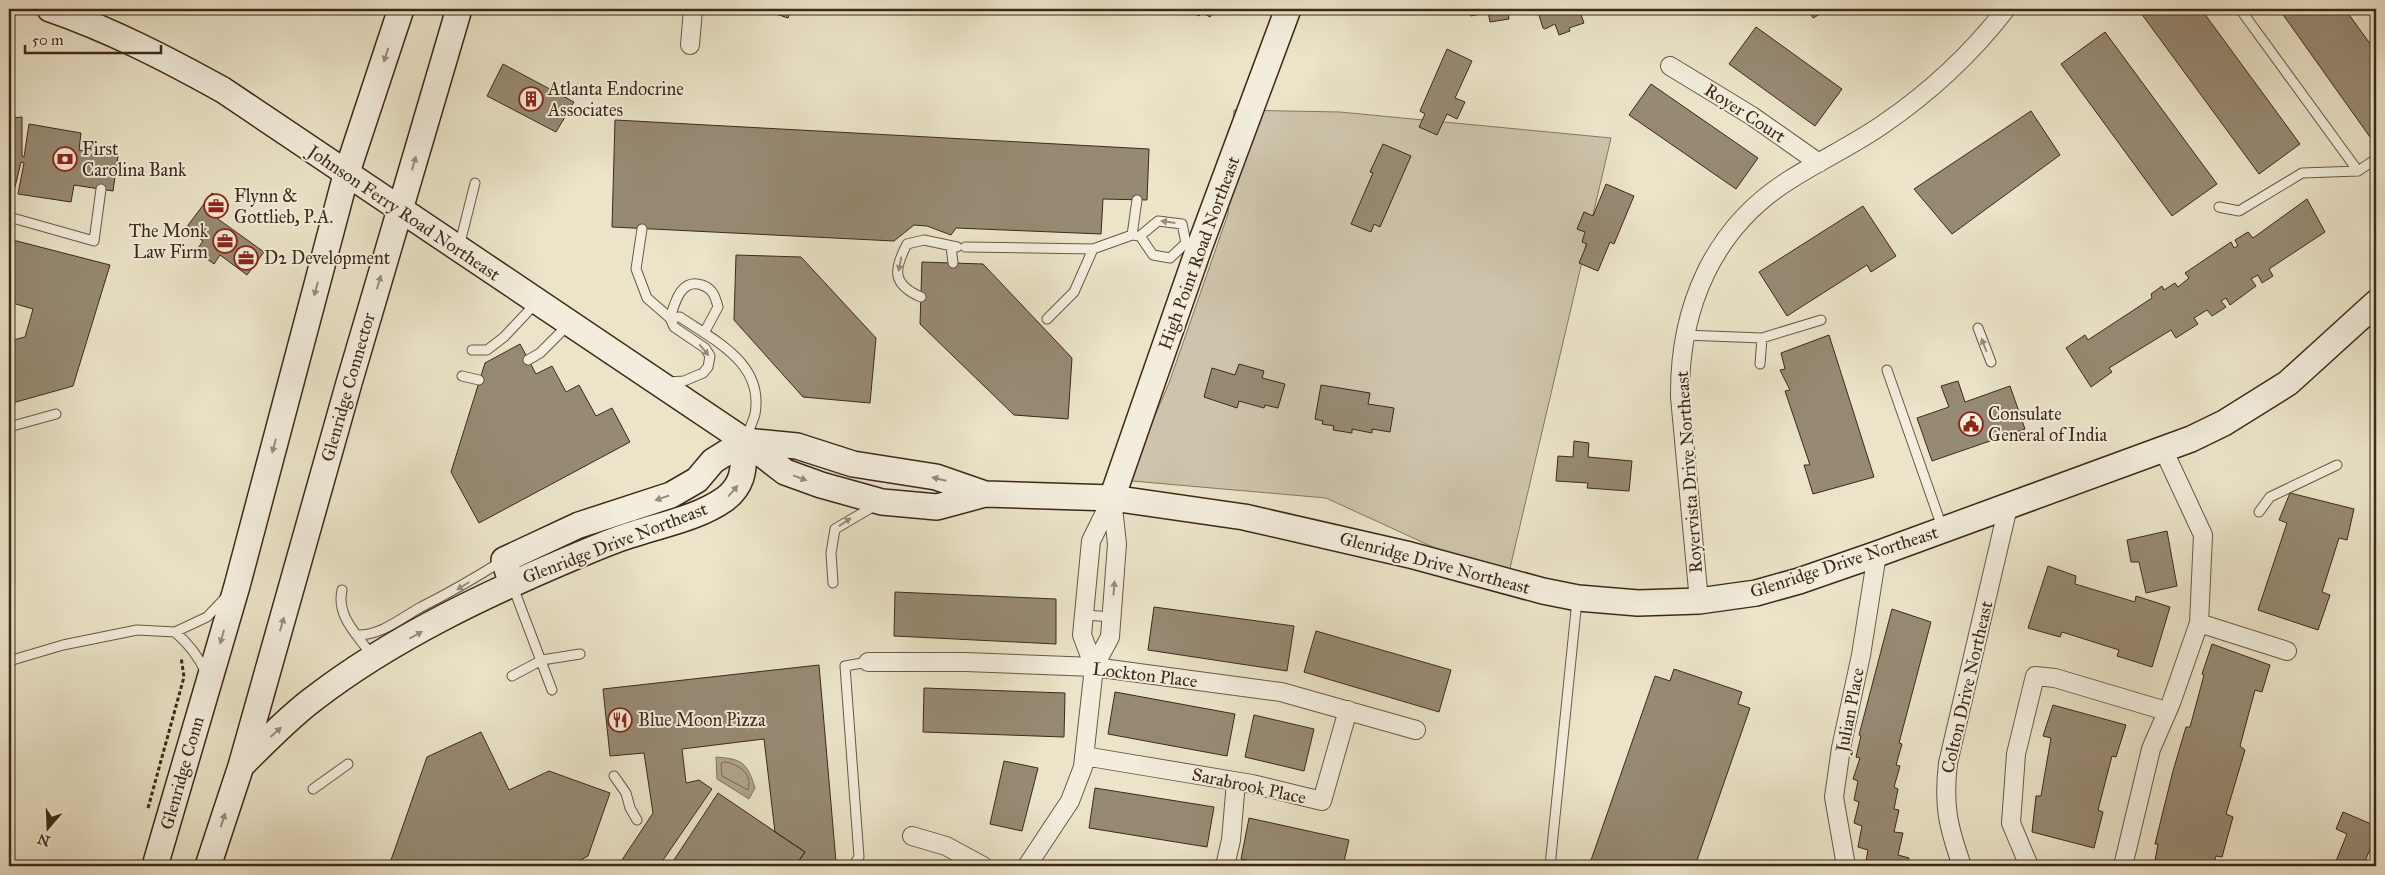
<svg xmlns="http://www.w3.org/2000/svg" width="2385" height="875" viewBox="0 0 2385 875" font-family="'IM FELL Great Primer',serif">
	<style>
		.green { fill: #cdc4ab; stroke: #857661 }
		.water { fill: #b0a48c; stroke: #82735d }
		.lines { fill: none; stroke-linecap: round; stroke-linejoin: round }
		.shore { stroke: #766652; stroke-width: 1 }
		.building { fill: #978a74; stroke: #3d2917 }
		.lane-casing { stroke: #685844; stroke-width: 11 }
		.street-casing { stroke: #685844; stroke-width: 20 }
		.secondary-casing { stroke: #3d2917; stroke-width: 28 }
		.path { stroke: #3d2917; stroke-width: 3; stroke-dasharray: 4 2.5; stroke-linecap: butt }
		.lane { stroke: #f2eddc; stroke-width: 9 }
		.street { stroke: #f2eddc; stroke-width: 18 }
		.secondary { stroke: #f2eddc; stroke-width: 25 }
		.oneway { fill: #988b7a }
		.labels { text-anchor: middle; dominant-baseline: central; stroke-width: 4; stroke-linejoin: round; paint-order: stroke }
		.poi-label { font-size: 18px; fill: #3d2917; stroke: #f2eddc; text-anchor: start }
		.street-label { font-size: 18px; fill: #3d2917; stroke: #f2eddc }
	</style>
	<rect width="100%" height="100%" fill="#ebe4c9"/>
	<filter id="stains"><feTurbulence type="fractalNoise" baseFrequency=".004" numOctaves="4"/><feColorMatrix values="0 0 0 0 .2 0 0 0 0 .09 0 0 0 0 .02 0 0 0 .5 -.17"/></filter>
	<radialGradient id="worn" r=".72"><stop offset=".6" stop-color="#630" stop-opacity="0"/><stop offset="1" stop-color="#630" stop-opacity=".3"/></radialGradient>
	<path class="green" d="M 1234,110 L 1340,112 L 1611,138 L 1507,581 L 1326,498 L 1132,481 L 1139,453 L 1169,383 L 1228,214 Z"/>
	<path class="water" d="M 716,757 C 742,759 747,762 755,788 L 749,799 L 717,779 Z"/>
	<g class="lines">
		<path class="shore" d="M 724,762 C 738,763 753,774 748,790 L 722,776 L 721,764 Z"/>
	</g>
	<path class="building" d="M 761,9 L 791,9 L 788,18 Z
		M 1190,9 L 1214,9 L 1210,17 L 1201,12 L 1199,16 L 1189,11 Z
		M 1470,9 L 1520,9 L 1521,10 L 1508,12 L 1509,19 L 1490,22 L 1488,12 L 1471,16 Z
		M 1537,9 L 1579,9 L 1584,23 L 1569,28 L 1570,31 L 1559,35 L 1555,24 L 1545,29 L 1543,28 Z
		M 1808,9 L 1829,9 L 1813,18 Z
		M 2138,9 L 2201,9 L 2300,144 L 2259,174 Z
		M 2279,9 L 2345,9 L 2376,52 L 2376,133 L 2370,137 Z
		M 1756,27 L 1842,89 L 1815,126 L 1729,64 Z
		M 2105,32 L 2217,184 L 2172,216 L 2061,64 Z
		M 1447,49 L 1472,61 L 1455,98 L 1465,102 L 1457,119 L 1447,114 L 1437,135 L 1419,127 L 1425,114 L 1420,111 Z
		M 503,64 L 574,102 L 556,132 L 487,96 Z
		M 1651,84 L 1758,158 L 1736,189 L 1629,115 Z
		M 2031,111 L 2060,155 L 1952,234 L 1914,189 Z
		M 22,117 L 22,156 L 24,157 L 29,124 L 81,133 L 79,150 L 118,156 L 113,191 L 74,185 L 71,202 L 18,194 L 24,163 L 21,162 L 15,187 L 9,200 L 9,175 L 14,150 L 13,118 Z
		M 615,120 L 1149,149 L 1147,200 L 1103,199 L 1101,234 L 956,228 L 951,235 L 927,226 L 914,225 L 894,241 L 612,227 Z
		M 1383,144 L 1411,156 L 1380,227 L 1374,224 L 1371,232 L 1351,224 L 1373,173 L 1370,172 Z
		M 1606,184 L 1634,196 L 1614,244 L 1610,242 L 1598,271 L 1579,263 L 1587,244 L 1582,242 L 1585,232 L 1577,229 L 1584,212 L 1593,216 Z
		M 212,193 L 229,205 L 218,219 L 264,252 L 247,275 L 220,255 L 214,264 L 196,251 L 203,241 L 186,228 Z
		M 2307,199 L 2325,232 L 2269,269 L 2273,276 L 2262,283 L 2258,275 L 2251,279 L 2256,286 L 2230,305 L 2226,298 L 2221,301 L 2226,307 L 2212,316 L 2207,310 L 2194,318 L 2198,324 L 2176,338 L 2171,330 L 2109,368 L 2112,372 L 2091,387 L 2066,348 L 2085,335 L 2088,340 L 2152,298 L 2151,294 L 2162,286 L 2164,290 L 2175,283 L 2178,287 L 2189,278 L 2185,273 L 2231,242 L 2234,248 L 2238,246 L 2235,240 L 2248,232 L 2253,238 Z
		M 1863,206 L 1896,256 L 1871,272 L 1867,265 L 1787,316 L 1759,272 Z
		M 9,239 L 110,265 L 73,386 L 9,404 L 9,341 L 25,337 L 33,309 L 9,302 Z
		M 736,255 L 801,257 L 876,338 L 870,403 L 803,397 L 734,320 Z
		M 922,262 L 983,264 L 1072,358 L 1068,419 L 1014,415 L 920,324 Z
		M 1829,335 L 1874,477 L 1813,494 L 1804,465 L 1810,465 L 1785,391 L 1790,390 L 1780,370 L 1785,369 L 1781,353 Z
		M 520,344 L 536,374 L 552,366 L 566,392 L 579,385 L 596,416 L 612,408 L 630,442 L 479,523 L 451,472 L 485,363 Z
		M 1239,364 L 1264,371 L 1262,378 L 1285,384 L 1278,408 L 1265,405 L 1264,408 L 1239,401 L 1237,408 L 1204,397 L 1212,368 L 1235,375 Z
		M 1958,381 L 1965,402 L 2010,386 L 2025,429 L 1932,461 L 1917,418 L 1949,407 L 1941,386 Z
		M 1321,385 L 1370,393 L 1368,404 L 1394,408 L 1390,432 L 1372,429 L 1372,433 L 1352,429 L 1352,433 L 1333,430 L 1334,426 L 1322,424 L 1323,421 L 1315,419 Z
		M 1574,441 L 1589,443 L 1588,457 L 1632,461 L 1629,491 L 1587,488 L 1588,483 L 1556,481 L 1558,456 L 1573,457 Z
		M 2290,493 L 2354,509 L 2347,540 L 2339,538 L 2322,592 L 2330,595 L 2318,630 L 2258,610 L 2287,523 L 2279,520 Z
		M 2167,531 L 2177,586 L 2146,593 L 2139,562 L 2131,562 L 2127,540 Z
		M 2048,566 L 2076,576 L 2075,584 L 2135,602 L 2136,596 L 2170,607 L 2152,667 L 2117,656 L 2119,650 L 2062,632 L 2060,637 L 2028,628 Z
		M 895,592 L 1056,599 L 1056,644 L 894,636 Z
		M 1154,607 L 1294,626 L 1287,671 L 1148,650 Z
		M 1892,609 L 1931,622 L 1899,743 L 1902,744 L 1896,765 L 1900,766 L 1894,787 L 1898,789 L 1894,809 L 1899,810 L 1894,832 L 1903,833 L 1898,855 L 1909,858 L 1907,866 L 1865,866 L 1868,850 L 1858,847 L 1862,826 L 1854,823 L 1859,802 L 1854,800 L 1858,781 L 1853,779 L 1860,758 L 1856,757 L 1861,736 L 1859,735 Z
		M 1316,631 L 1451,670 L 1439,712 L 1304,672 Z
		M 2212,644 L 2270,665 L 2262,692 L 2255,690 L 2240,746 L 2245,750 L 2226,814 L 2233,817 L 2222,857 L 2216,856 L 2213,866 L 2154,866 L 2158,844 L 2155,844 L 2173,771 L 2186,727 L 2190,727 L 2204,675 L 2202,674 Z
		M 819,665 L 836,862 L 833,866 L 795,866 L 805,852 L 775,832 L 764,739 L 682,749 L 686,783 L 699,780 L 712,789 L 659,866 L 618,866 L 653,813 L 644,753 L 610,756 L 603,689 Z
		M 1674,669 L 1742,692 L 1738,704 L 1750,708 L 1695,866 L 1589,866 L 1655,676 L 1670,681 Z
		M 924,688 L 1065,693 L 1064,737 L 923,732 Z
		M 1115,692 L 1235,714 L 1227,756 L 1108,734 Z
		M 2053,705 L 2126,725 L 2116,757 L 2112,756 L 2098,810 L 2103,812 L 2094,848 L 2032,832 L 2036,796 L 2041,796 L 2051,738 L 2043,736 Z
		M 1254,715 L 1314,729 L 1304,771 L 1245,757 Z
		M 481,732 L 509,790 L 549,771 L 610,793 L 588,856 L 570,866 L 398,866 L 390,863 L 427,757 Z
		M 1004,761 L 1038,768 L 1022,831 L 990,824 Z
		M 1095,788 L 1214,807 L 1207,847 L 1089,828 Z
		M 718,793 L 805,852 L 795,866 L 670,866 Z
		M 2343,812 L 2376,826 L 2376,844 L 2374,848 L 2371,847 L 2363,866 L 2334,866 L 2347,834 L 2336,829 Z
		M 1249,818 L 1349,840 L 1343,866 L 1276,866 L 1241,859 Z"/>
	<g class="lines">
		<g class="lane-casing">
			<path id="lane" d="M 2240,9 L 2358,171 L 2376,159
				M 2219,207 L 2239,211 L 2302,173 L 2358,171
				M 9,217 L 94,241 L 101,189
				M 642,229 L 636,269 L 647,298 L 670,318 L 674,327 L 705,348 L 710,356 L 708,367 L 703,373 L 684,381 L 668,382
				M 1132,235 L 1137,200
				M 1140,236 L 1158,221 L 1182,224 L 1186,243
				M 951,246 L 953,263
				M 459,247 L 475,183
				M 965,247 L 1093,249
				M 921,297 C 891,284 894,269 907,244 L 924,240 L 957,247
				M 670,318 L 680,317 C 715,341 764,363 755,414 C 753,422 748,431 746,440
				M 670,318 C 675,302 681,278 702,285 C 713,289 715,296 718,307 L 704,333
				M 1047,319 L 1074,292 L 1093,249 L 1132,235 L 1140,236 L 1153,255 L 1170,258 L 1186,243
				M 1978,328 L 1991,362
				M 1684,335 L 1762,338 L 1821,320
				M 472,350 L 487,350 L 504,337 L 536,303
				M 528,360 L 540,353 L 568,325
				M 1760,364 L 1762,338
				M 1887,370 L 1942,527
				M 462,376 L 479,380
				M 9,427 L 56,414
				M 2259,512 L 2270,497 L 2337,465
				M 833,583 L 831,553 L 835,529 L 874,506
				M 513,587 L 552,690
				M 342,590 C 336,617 358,635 372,656
				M 1085,615 L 1112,617
				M 175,632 C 189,644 199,657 206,673
				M 358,635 C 382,635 401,618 421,607 C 449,593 475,578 502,561
				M 9,661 L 63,645 L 137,630 L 175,632 L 207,617 L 225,598
				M 512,676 L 542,660 L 580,654
				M 614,776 L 626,793 L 630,808 L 637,820
				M 313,789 L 348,764
				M 853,866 L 859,857 L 845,666 L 868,662
				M 1550,866 L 1577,600"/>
		</g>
		<g class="street-casing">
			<path id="street" d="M 690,45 L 693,9
				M 1670,66 L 1752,116 L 1819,163
				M 1699,601 L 1680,397 C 1679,308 1713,227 1791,179 C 1821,160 1853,145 1882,125 C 1929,93 1972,53 2006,9
				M 2199,623 L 2287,651
				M 868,662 L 965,662 L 1094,667 L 1281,692 L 1416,730
				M 1094,667 L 1110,637 L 1117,544 L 1112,498
				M 1084,756 L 1252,784 L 1322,801 L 1348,710
				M 912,836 L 946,846 L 983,866
				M 1027,866 L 1070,801 L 1083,767 L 1094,667 L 1082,635 L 1091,541 L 1112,498
				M 1225,866 L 1231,840 L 1236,782
				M 1846,866 L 1834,797 L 1841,748 L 1861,655 L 1877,554
				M 1962,866 C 1948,826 1943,806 1948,763 L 2008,507
				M 2029,866 L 2011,823 L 2016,754 L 2035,676 L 2055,678 L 2166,711
				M 2123,866 L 2151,749 L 2171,703 L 2199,623 L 2203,535 L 2163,449"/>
		</g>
		<g class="secondary-casing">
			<path id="secondary" d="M 50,9 C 111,30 167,59 223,90 L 745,441 L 785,472 L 821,485 L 882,502 L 937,507 L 985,494
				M 745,441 L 797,446 L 853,464 L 936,477 L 985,494 L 1112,498 L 1244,517 L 1410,555 L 1543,591 L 1578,598 L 1638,603 L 1699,601 L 1756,593 L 1799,581 L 1877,554 L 2191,439 L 2224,423 L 2288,383 L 2376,303
				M 1112,498 L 1199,248 L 1288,9
				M 512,584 L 504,560 L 579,525 L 671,495 L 697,480 L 713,461 L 745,441
				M 243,764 C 265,742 287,719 312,700 C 392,638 488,593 581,554 C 598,547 616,539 634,534 C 664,524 698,518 725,499 C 746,483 743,465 745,441
				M 155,866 L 237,586 L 346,175 L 401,9
				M 208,866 L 241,766 L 349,383 L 459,9"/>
		</g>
		<path class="path" d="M 148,808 L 184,677 L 181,657"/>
		<use href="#lane" class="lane"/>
		<use href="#street" class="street"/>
		<use href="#secondary" class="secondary"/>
	</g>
	<defs><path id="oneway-solid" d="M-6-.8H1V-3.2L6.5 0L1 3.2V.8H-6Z" transform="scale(1.25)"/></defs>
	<g class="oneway">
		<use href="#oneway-solid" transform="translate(386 55) rotate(108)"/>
		<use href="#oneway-solid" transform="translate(414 163) rotate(-74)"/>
		<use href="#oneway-solid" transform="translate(1168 222) rotate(-172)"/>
		<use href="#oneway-solid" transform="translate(900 264) rotate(101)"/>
		<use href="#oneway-solid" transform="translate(379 282) rotate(-73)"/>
		<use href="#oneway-solid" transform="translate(316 289) rotate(105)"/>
		<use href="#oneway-solid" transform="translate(1984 345) rotate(-111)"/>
		<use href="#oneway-solid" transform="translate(704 350) rotate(50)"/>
		<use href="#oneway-solid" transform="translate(274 446) rotate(105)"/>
		<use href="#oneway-solid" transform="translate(800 478) rotate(20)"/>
		<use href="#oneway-solid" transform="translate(939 479) rotate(-166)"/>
		<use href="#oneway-solid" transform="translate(733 491) rotate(-49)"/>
		<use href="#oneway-solid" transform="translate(662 498) rotate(161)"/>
		<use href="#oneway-solid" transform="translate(845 522) rotate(-34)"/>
		<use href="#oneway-solid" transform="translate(463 586) rotate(148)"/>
		<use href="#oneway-solid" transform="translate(1114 588) rotate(-86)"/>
		<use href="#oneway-solid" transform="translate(282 624) rotate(-74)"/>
		<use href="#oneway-solid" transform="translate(416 635) rotate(-29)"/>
		<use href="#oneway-solid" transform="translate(222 637) rotate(106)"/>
		<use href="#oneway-solid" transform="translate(276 732) rotate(-42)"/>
		<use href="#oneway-solid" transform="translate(223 820) rotate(-72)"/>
	</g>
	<defs>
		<g id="building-ring" transform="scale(1.25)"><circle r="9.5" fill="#f2eddc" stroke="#8f2418" stroke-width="1.5"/><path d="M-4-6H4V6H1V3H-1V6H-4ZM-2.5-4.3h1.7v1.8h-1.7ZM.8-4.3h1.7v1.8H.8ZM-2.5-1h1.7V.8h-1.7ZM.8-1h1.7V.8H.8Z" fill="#8f2418"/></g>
		<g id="bank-ring" transform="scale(1.25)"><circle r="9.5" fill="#f2eddc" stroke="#8f2418" stroke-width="1.5"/><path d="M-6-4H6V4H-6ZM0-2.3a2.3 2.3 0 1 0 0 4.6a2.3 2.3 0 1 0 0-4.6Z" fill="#8f2418"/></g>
		<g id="office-ring" transform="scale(1.25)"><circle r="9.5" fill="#f2eddc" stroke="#8f2418" stroke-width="1.5"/><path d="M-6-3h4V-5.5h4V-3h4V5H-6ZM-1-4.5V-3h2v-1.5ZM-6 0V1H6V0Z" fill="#8f2418"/></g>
		<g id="civic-ring" transform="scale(1.25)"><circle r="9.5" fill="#f2eddc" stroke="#8f2418" stroke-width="1.5"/><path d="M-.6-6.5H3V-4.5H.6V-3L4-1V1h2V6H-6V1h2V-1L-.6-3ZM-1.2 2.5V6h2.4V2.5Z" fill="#8f2418"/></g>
		<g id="restaurant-ring" transform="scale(1.25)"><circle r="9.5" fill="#f2eddc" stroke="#8f2418" stroke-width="1.5"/><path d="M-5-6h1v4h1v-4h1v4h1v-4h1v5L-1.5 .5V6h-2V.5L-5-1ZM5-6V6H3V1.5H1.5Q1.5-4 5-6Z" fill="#8f2418"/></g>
	</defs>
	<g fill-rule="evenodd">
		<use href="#building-ring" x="531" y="99"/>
		<use href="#bank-ring" x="65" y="159"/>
		<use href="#office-ring" x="216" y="206"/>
		<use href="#office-ring" x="225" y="241"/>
		<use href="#office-ring" x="246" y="258"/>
		<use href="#civic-ring" x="1971" y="424"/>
		<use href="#restaurant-ring" x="620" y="720"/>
	</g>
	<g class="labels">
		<g class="poi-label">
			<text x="548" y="89">Atlanta Endocrine<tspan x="548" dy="21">Associates</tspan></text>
			<text x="82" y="149">First<tspan x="82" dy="21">Carolina Bank</tspan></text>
			<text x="234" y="196">Flynn &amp;<tspan x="234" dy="21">Gottlieb, P.A.</tspan></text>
			<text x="208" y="231" text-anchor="end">The Monk<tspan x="208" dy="21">Law Firm</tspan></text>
			<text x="264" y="258">D2 Development</text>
			<text x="1988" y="414">Consulate<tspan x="1988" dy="21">General of India</tspan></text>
			<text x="638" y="720">Blue Moon Pizza</text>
		</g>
		<g class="street-label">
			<text transform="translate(1745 113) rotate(33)">Royer Court</text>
			<text transform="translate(404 213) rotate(34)">Johnson Ferry Road Northeast</text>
			<text transform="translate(1199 253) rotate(-70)">High Point Road Northeast</text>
			<text transform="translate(348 387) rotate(-74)">Glenridge Connector</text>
			<text transform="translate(1689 472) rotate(-94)">Royervista Drive Northeast</text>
			<text transform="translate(615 543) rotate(-21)">Glenridge Drive Northeast</text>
			<text transform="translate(1844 562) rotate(-18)">Glenridge Drive Northeast</text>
			<text transform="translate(1435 563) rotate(15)">Glenridge Drive Northeast</text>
			<text transform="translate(1145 675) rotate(7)">Lockton Place</text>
			<text transform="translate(1967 687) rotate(-77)">Colton Drive Northeast</text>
			<text transform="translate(1850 710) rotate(-79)">Julian Place</text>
			<text transform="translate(182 773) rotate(-74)">Glenridge Conn</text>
			<text transform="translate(1249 786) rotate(12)">Sarabrook Place</text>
		</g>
	</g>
	<rect width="2385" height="875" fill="none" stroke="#ebe4c9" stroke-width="30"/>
	<rect x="10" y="10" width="2365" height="855" fill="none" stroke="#3d2917" stroke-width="2.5"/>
	<rect x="15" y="15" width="2355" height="845" fill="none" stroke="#3d2917"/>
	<g transform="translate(48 828) rotate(199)" stroke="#f2eddc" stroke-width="4" paint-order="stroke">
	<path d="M0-4L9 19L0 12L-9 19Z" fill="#3d2917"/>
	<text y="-8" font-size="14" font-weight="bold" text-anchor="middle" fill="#3d2917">N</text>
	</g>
	<path d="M25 45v8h136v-8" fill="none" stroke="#3d2917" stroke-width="2.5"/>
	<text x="32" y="45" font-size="15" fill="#3d2917" stroke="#f2eddc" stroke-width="4" paint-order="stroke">50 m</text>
	<rect width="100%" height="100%" filter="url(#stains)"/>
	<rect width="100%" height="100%" fill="url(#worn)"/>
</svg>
